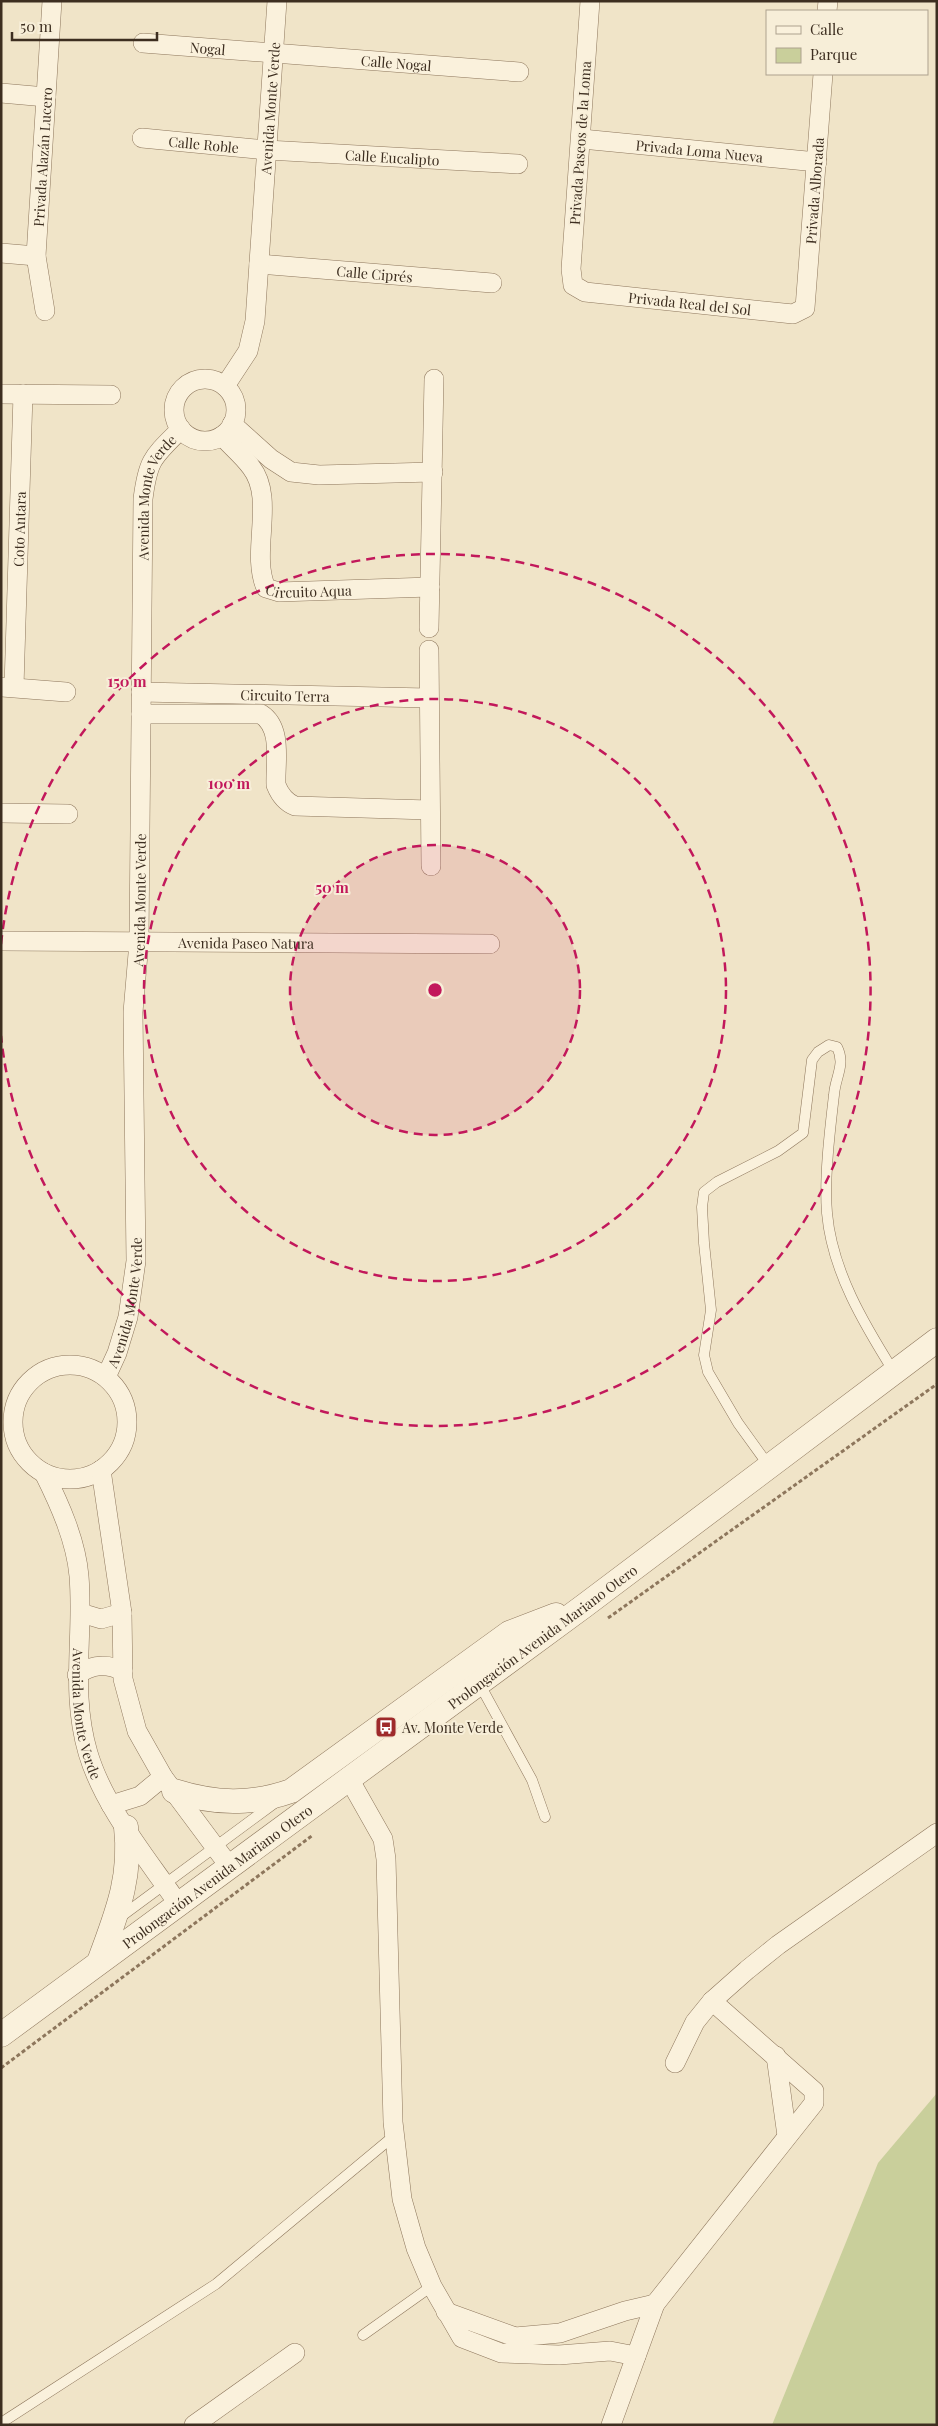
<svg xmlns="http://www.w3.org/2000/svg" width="938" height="2426" viewBox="0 0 938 2426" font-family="'Playfair Display',serif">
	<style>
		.green { fill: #c9cf9b }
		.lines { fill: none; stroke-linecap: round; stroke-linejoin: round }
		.service-casing { stroke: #8d765c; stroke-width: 11 }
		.minor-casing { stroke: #8d765c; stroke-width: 20 }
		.tertiary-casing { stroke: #8d765c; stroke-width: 25 }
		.path { stroke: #8d765c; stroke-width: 3; stroke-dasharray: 4 2.5; stroke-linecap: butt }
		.service { stroke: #faf1dc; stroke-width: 10 }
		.minor { stroke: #faf1dc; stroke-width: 19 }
		.tertiary { stroke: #faf1dc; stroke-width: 24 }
		.ring { fill: none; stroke: #c2185b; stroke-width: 2.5; stroke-dasharray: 9 6 }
		.labels { text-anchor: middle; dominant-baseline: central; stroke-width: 4; stroke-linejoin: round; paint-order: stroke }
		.street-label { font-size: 14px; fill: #3d2e20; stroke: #f7eed8 }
		.poi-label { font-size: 14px; fill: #3d2e20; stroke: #f7eed8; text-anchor: start }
		.centre { fill: #c2185b; stroke: #f7eed8; stroke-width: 2.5 }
		.ring-label { font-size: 15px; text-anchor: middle; font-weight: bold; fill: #c2185b; stroke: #f7eed8; stroke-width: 4; stroke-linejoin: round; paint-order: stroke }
	</style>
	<rect width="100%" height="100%" fill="#f0e4c8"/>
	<path class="green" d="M 937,2093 L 937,2425 L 772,2425 L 878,2163 Z"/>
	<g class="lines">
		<g class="service-casing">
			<path id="service" d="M 769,1466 L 738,1423 L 708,1372 L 704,1355 L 711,1310 L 704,1243 L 702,1207 L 704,1192 L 717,1182 L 778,1151 L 803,1133 L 812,1060 L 818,1052 L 829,1045 L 837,1047 C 846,1065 835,1077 834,1095 C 830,1129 824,1179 827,1213 C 832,1271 864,1324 894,1372
				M 479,1683 L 532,1780 L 545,1817
				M 119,1918 L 276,1802
				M 363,2335 L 432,2286
				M 1,2423 L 216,2284 L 395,2135"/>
		</g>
		<g class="minor-casing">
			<g id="minor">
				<path id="s1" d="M 590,1 L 571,269 L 573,285 L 585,292 L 793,314 L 805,308 L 823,74"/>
				<path d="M 827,11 L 828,1"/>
				<path id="s2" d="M 143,43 L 519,72"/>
				<path d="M 1,93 L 46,97"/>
				<path id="s3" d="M 142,138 L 267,150 L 518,164"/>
				<path id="s4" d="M 582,139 L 817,162"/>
				<path d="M 1,253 L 36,256"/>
				<path id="s5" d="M 259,264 L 492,283"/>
				<path id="s6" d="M 45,311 L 36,256 L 52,1"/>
				<circle cx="205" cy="410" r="31"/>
				<path id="s7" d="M 225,386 L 248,351 L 255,321 L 277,1"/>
				<path d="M 1,394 L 111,395"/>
				<path d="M 232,424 L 271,459 L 291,472 L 319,475 L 433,472"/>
				<path id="s8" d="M 222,436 C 231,446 243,456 251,467 C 276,499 250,552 266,588 L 279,592 L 430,587"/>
				<path d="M 429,628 L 434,379"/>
				<path d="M 429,650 L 431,866"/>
				<path d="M 2,687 L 66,692"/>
				<path id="s9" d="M 14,687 L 23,394"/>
				<path id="s10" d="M 141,692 L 428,698"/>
				<path d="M 141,714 L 261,714 C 283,728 275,762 276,785 C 280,795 285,802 295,806 L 429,810"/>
				<path d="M 1,813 L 68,814"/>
				<path id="s11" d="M 1,941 L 490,944"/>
				<circle cx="70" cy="1422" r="57"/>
				<path id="s12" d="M 106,1377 L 117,1353 L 128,1317 L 136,1261 L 133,1012 L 139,942 L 143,499 C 148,459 153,457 181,429"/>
				<path d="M 101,1470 L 122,1613 L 123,1679 L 137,1731 L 163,1777 L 230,1867"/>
				<path id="s13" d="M 44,1473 C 60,1505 76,1541 79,1576 C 84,1637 70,1692 88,1753 C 104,1807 147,1858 179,1905"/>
				<path d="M 81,1613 L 101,1619 L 122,1613"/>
				<path d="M 77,1675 C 92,1664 106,1663 123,1671"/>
				<path d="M 348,1777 L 383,1839 L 386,1859 L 393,2122 L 402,2199 L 416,2248 L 432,2286 L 462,2338 L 501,2353 L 559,2355 L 610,2351 L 636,2356"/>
				<path d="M 111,1805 L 140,1796 L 163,1777"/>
				<path d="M 776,2056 L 787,2136"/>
				<path d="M 675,2063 L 695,2022 L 712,2001 L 747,1970 L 778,1945 L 937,1833"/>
				<path d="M 446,2312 L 515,2337 L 560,2333 L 625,2311 L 655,2304"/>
				<path d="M 194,2425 L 295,2353"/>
				<path d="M 611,2425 L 655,2304 L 814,2103 L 814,2091 L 712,2001"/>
			</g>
		</g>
		<g class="tertiary-casing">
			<g id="tertiary">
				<path d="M 174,1791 C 215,1804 251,1805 291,1791 L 509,1633 L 556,1615"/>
				<path d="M 99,1962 C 116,1915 132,1879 126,1827"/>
				<path id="s14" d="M 1,2035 L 584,1606 L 937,1340"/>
			</g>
		</g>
		<path class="path" d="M 608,1618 L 937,1384
			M 1,2068 L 313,1835"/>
		<use href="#service" class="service"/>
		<use href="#minor" class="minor"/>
		<use href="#tertiary" class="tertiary"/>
	</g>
	<circle cx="435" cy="990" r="145" fill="#c2185b" fill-opacity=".12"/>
	<g class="ring">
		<circle cx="435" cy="990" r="145"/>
		<circle cx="435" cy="990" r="291"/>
		<path d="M1 944A436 436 0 1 1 1 1036"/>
	</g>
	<defs>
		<g id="bus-square" transform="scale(1.125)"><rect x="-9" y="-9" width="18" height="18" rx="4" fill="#9e2a2b" stroke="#f7eed8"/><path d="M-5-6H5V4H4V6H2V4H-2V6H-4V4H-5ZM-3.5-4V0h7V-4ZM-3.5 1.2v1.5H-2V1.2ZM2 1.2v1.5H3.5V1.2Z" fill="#fff"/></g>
	</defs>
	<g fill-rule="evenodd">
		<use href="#bus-square" x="386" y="1727"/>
	</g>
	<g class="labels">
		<g class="street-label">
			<text stroke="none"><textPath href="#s2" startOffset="65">Nogal</textPath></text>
			<text stroke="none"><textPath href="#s2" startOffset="254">Calle Nogal</textPath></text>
			<text stroke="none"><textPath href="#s7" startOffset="286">Avenida Monte Verde</textPath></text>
			<text transform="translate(580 143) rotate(-86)">Privada Paseos de la Loma</text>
			<text stroke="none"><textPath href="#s3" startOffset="62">Calle Roble</textPath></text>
			<text stroke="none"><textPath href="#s4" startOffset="118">Privada Loma Nueva</textPath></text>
			<text stroke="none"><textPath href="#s6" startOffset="155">Privada Alazán Lucero</textPath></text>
			<text stroke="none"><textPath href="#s3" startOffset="251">Calle Eucalipto</textPath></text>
			<text stroke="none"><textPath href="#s1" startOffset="639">Privada Alborada</textPath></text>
			<text stroke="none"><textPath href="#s5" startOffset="116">Calle Ciprés</textPath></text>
			<text stroke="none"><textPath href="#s1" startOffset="404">Privada Real del Sol</textPath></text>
			<text stroke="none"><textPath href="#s12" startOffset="888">Avenida Monte Verde</textPath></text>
			<text stroke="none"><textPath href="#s9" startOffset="158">Coto Antara</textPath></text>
			<text stroke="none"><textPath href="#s8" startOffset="210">Circuito Aqua</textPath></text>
			<text stroke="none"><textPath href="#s10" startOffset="144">Circuito Terra</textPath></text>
			<text stroke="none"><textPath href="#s12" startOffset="482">Avenida Monte Verde</textPath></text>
			<text stroke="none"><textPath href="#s11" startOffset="245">Avenida Paseo Natura</textPath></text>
			<text stroke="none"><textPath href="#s12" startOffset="78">Avenida Monte Verde</textPath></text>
			<text stroke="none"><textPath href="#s14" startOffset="672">Prolongación Avenida Mariano Otero</textPath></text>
			<text stroke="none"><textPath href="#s13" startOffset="248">Avenida Monte Verde</textPath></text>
			<text stroke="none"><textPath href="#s14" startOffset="268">Prolongación Avenida Mariano Otero</textPath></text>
		</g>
		<g class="poi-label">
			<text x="402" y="1727">Av. Monte Verde</text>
		</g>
	</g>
	<circle cx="435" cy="990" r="8" class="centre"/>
	<g class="ring-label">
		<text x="127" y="687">150 m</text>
		<text x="229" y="789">100 m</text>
		<text x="332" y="893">50 m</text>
	</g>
	<rect width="938" height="2426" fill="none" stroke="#3d2e20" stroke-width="5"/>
	<rect x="766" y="10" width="162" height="65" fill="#f7eed8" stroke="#ada18e"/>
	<rect x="776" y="26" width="25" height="8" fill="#faf1dc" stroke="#ada18e"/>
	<text x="810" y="35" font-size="15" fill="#3d2e20">Calle</text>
	<rect x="776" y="48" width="25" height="15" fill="#c9cf9b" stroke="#ada18e"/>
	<text x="810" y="60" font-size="15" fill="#3d2e20">Parque</text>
	<path d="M12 32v8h145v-8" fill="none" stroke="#3d2e20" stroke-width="2.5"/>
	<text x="20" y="32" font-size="15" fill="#3d2e20" stroke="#f7eed8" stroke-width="4" paint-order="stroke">50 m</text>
</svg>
